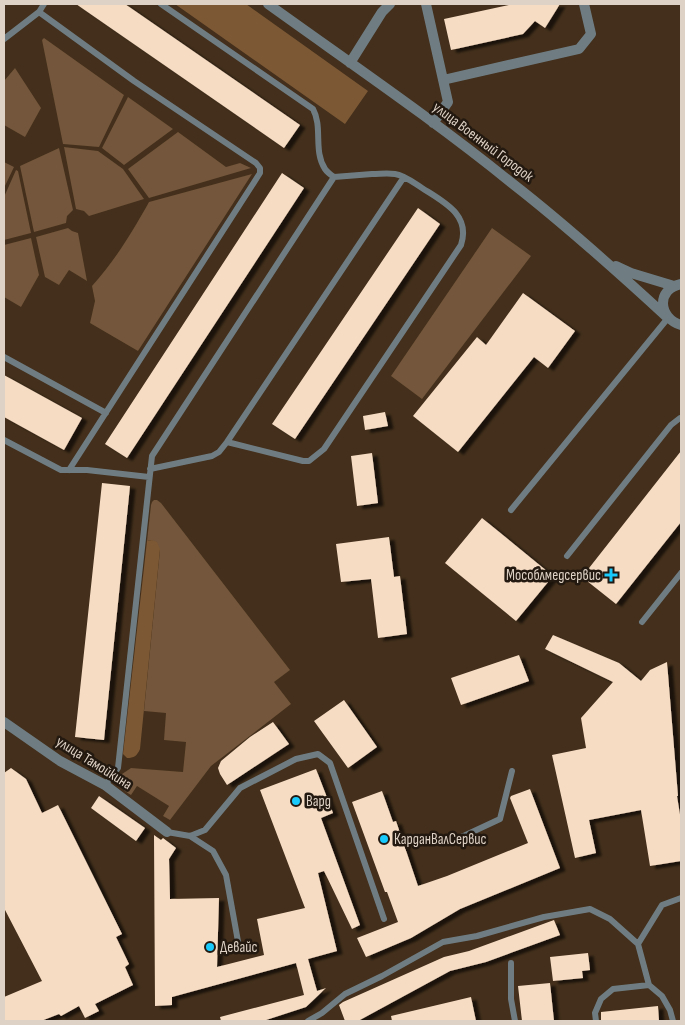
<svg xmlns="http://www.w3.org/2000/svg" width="685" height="1025" viewBox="0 0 685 1025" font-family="'Sofia Sans Condensed',sans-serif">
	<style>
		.green { fill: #73563b }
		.forest { fill: #7c5835 }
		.building { fill: #f7dcc4; filter: url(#shadow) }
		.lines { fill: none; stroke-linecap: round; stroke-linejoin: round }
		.lane { stroke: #6f7d83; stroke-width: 6 }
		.street { stroke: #6f7d83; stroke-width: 10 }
		.poi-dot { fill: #19cafc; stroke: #231910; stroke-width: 2 }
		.labels { text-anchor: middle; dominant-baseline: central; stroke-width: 5; stroke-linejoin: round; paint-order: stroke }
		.street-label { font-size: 15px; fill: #ded1c5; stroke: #231910 }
		.poi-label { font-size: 15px; fill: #ded1c5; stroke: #231910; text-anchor: start }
	</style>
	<defs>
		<filter id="shadow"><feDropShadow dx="5.5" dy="3" stdDeviation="1" flood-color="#0009"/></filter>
	</defs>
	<rect width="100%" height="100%" fill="#432f1b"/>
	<path class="green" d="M 44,38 L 124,95 L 99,147 L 63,144 L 42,40 Z
		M 15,68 L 41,108 L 25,137 L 4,125 L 4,81 Z
		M 128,97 L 173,129 L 124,165 L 102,148 Z
		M 178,132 L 226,167 L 240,163 L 251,168 L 149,198 L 128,169 Z
		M 64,147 L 98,151 L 123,169 L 144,199 L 89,216 L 84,211 L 76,209 Z
		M 59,148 L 73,210 L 67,216 L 66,223 L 34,232 L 20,166 Z
		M 4,162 L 14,167 L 4,188 Z
		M 16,170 L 18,171 L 31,233 L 4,240 L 4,197 Z
		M 252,174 L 138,351 L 90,323 L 95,301 L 92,286 C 116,259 131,234 149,202 Z
		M 68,228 L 72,231 L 78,233 L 87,281 L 69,270 L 59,285 L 45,277 L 36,237 Z
		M 492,228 L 531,256 L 422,399 L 391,376 Z
		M 31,238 L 39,275 L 21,307 L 4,297 L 4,245 Z
		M 154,500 L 157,500 L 161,503 L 290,670 L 274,682 L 291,704 L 211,766 L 170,820 L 163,816 L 169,806 L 137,786 L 131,795 C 121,789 119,786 122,774 L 131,768 L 183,772 L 186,742 L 164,740 L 166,713 L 144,711 L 160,550 L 152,540 L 147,541 L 151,505 L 152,502 Z"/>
	<path class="forest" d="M 175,4 L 246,4 L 368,91 L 345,124 Z
		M 152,540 L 157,542 L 160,549 L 140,749 C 137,756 134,758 127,758 L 123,754 L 147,541 Z"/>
	<path class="building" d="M 76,4 L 125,4 L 300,125 L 284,148 Z
		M 513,4 L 560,4 L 545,28 L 535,21 L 523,34 L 451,50 L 444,19 Z
		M 282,173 L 304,188 L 127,458 L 105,444 Z
		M 418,208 L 440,224 L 295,439 L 272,424 Z
		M 523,293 L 575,331 L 548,368 L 534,357 L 458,452 L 413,416 L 477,337 L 486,345 Z
		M 4,375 L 82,418 L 64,450 L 4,417 Z
		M 385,412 L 388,426 L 365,430 L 363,416 Z
		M 681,451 L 681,522 L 616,604 L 582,577 Z
		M 372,453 L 378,503 L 357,506 L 351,456 Z
		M 102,483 L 130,486 L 104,740 L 75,737 Z
		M 482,518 L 553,576 L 516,621 L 445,563 Z
		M 389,537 L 394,577 L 400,576 L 407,634 L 378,638 L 371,579 L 341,582 L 336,544 Z
		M 553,635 L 619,663 L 641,681 L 650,670 L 667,662 L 678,796 L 677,796 L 681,821 L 681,861 L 650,866 L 641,810 L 589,820 L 596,853 L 575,858 L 552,755 L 586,748 L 581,718 L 613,682 L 545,649 Z
		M 519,655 L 529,681 L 461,705 L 451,678 Z
		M 344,700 L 377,747 L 348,768 L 314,721 Z
		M 273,722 L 289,744 L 227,785 L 220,774 L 218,768 L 221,761 L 250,737 Z
		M 11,768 L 26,779 L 42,813 L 58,805 L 122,934 L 116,937 L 129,964 L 125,967 L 133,985 L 95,1004 L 99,1011 L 85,1018 L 79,1006 L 61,1016 L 59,1014 L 41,1021 L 4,1021 L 4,997 L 42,981 L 4,908 L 4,773 Z
		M 316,769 L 333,813 L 321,818 L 360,925 L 352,929 L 324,871 L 318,873 L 337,951 L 308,959 L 317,991 L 326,988 L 306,1007 L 263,1021 L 221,1021 L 220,1017 L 304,995 L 296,963 L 172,997 L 172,1005 L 155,1006 L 154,835 L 161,840 L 163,838 L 176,848 L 169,859 L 170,899 L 219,898 L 217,967 L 264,955 L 257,919 L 305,908 L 260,790 Z
		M 530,789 L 560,868 L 460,909 L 411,938 L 366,957 L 357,938 L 398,922 L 387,892 L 385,892 L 352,802 L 382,791 L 393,822 L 396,821 L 418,886 L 447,876 L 528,843 L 510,798 L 511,796 Z
		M 99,796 L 145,828 L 136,841 L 91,808 Z
		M 554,920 L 560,935 L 486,962 L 450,971 L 358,1021 L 345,1021 L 339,1005 L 343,1002 L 444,957 L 469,951 Z
		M 588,953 L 590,970 L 582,971 L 583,978 L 553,981 L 550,957 Z
		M 550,983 L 554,1021 L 522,1021 L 518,986 Z
		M 471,997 L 476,1021 L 392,1021 L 391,1016 Z
		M 658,1006 L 659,1021 L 601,1021 L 601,1012 Z"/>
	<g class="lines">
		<path class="lane" d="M 161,4 L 313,109 C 323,127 313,151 325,169 C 327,172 331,175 334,177 C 346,176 359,175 372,174 C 380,174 387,173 395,174 C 404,175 414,183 422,188 C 444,202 471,215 461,245 L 324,449 L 309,461 L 303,461 L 227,442
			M 39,12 L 134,81 L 256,163 L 260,168 L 260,173 L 69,470
			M 4,39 L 39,12 L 44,4
			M 4,357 L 106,413
			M 4,440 L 61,470 L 87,470 L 149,477
			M 150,469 L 212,456 L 219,452 L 227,442 L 404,177
			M 511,510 L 668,318
			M 567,556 L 671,425 L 680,418 L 681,418
			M 642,622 L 681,573
			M 105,785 L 118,768 L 152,456 L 334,177
			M 167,832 L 190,836 L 205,830 L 240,788 L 296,759 L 318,754 L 330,763 L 384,919
			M 190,836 L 213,851 L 226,875 L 239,947
			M 455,840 L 500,819 L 512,771
			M 638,944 L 662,905 L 681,898
			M 511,963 L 511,999 L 515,1021
			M 308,1021 L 322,1013 L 345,994 L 382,976 L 443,942 L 477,936 L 544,917 L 590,909 L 610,919 L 638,944 L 649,985 L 662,996 L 670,1010 L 673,1021
			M 596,1021 L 595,1013 L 601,999 L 613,989 L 649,985"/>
		<path class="street" d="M 268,4 C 350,63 434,120 513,184 C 567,226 618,272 668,318
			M 426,4 L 448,102 L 433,123
			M 350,63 L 382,12 L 390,4
			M 443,80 L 579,49 L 591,34 L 584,4
			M 616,266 L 631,273 L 674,286
			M 681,284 C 656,289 658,318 681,325
			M 4,722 L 60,761 L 105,785 L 167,832"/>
	</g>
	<g class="poi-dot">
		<path d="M608.5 567.5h5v5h5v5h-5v5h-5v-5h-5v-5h5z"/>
		<circle cx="296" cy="801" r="5"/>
		<circle cx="384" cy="839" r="5"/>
		<circle cx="210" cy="947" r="5"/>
	</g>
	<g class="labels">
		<g class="street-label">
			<text transform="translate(483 142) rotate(37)">улица Военный Городок</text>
			<text transform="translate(94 763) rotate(32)">улица Тамойкина</text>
		</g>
		<g class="poi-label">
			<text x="601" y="575" text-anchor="end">Мособлмедсервис</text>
			<text x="306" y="801">Вард</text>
			<text x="394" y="839">КарданВалСервис</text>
			<text x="220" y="947">Девайс</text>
		</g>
	</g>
	<rect width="685" height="1025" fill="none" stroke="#ded1c5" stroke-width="10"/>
</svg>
